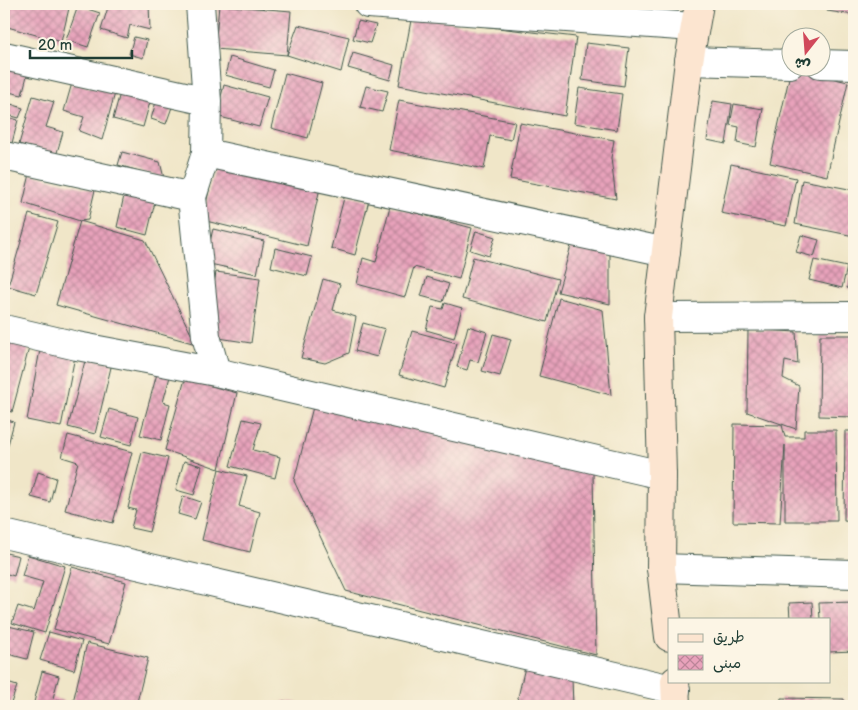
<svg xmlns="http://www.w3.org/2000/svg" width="858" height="710" viewBox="0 0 858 710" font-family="'Balsamiq Sans','Playpen Sans Arabic',sans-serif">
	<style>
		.building { fill: url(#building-cross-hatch) }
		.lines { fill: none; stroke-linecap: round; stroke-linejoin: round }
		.street-casing { stroke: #3e564a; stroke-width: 30 }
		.secondary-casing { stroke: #3e564a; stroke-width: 30 }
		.street { stroke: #fff; stroke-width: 28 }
		.secondary { stroke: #fce5d0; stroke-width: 28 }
	</style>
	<defs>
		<pattern id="building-cross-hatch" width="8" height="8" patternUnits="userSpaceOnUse" patternTransform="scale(1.25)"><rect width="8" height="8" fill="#e8a2bb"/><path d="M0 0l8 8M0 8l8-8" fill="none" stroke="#bb8599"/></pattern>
	</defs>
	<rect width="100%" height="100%" fill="#fcf5e5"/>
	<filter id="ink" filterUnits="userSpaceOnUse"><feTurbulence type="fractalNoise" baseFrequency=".02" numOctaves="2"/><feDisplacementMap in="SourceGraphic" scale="10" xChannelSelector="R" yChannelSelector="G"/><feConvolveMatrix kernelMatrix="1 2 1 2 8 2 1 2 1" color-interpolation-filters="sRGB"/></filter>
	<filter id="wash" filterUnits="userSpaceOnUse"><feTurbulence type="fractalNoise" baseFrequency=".0096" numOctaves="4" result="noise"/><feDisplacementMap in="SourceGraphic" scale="20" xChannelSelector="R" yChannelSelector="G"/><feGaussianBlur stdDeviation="1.12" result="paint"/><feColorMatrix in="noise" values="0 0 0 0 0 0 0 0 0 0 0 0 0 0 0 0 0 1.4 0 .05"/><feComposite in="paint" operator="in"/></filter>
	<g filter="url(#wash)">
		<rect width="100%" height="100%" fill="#f0e6c8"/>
		<g id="blocks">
			<path class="building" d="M 7,4 L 70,4 L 61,42 L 4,26 Z
				M 109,4 L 149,4 L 150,30 L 130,25 L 127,38 L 101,30 Z
				M 828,4 L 854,4 L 854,15 L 827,11 Z
				M 219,5 L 291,11 L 287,55 L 215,49 Z
				M 78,6 L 100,13 L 88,47 L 66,40 Z
				M 412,15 L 463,24 L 576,37 L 565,116 L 399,85 Z
				M 358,21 L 376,25 L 370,43 L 353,39 Z
				M 298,25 L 349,37 L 341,72 L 287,55 Z
				M 134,37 L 147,40 L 143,58 L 129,54 Z
				M 586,43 L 629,48 L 624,86 L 582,80 Z
				M 353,53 L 394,65 L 390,80 L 348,68 Z
				M 230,57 L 274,70 L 269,87 L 225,75 Z
				M 4,65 L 28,72 L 22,95 L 4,91 Z
				M 791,69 L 848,82 L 827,176 L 770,163 Z
				M 285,73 L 322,83 L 308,138 L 271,128 Z
				M 72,83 L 115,93 L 102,140 L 79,131 L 84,117 L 64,111 Z
				M 224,85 L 268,97 L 259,127 L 216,116 Z
				M 366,86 L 388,91 L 382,112 L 360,107 Z
				M 579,88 L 622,94 L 617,130 L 574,123 Z
				M 120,93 L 150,102 L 143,127 L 113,119 Z
				M 33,96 L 54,102 L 46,127 L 63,132 L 56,156 L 19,144 Z
				M 399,100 L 515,122 L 511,140 L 490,136 L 484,169 L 389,150 Z
				M 713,101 L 732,104 L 726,144 L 707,140 Z
				M 156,102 L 172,107 L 166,124 L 151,119 Z
				M 11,104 L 23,108 L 19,118 L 8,115 Z
				M 734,104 L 763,109 L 756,147 L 737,143 L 739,127 L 730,125 Z
				M 4,116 L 18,120 L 12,143 L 4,141 Z
				M 520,123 L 614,140 L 611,158 L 616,199 L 510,179 Z
				M 122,152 L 160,162 L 164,178 L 118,165 Z
				M 731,164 L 796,178 L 786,226 L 721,213 Z
				M 215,166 L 320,188 L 307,246 L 202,220 Z
				M 30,174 L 95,190 L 88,220 L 80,221 L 23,203 Z
				M 802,180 L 854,190 L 854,236 L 795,224 Z
				M 126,187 L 157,194 L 147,235 L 117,227 Z
				M 345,194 L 369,200 L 355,255 L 331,248 Z
				M 390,206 L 472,228 L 459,279 L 414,267 L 405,297 L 357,284 L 363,258 L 376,262 Z
				M 29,214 L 58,222 L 36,294 L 8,286 Z
				M 80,221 L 145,240 L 196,344 L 56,305 Z
				M 213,229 L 264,241 L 257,274 L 205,263 Z
				M 476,231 L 495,237 L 489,256 L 470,250 Z
				M 801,235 L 819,240 L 814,257 L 796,252 Z
				M 572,242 L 610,250 L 610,304 L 558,292 Z
				M 275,248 L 312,257 L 307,276 L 271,267 Z
				M 473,257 L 558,279 L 547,322 L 462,299 Z
				M 814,260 L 847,267 L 842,288 L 809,280 Z
				M 851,270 L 854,271 L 854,290 L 847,288 Z
				M 216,272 L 260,278 L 251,343 L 206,336 Z
				M 427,277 L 449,284 L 443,302 L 421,296 Z
				M 323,279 L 340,284 L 333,310 L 356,317 L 349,353 L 325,363 L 301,358 Z
				M 559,298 L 603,310 L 611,395 L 539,376 Z
				M 445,303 L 462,308 L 454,338 L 426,330 L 432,307 L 443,309 Z
				M 363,323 L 385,329 L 377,357 L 355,351 Z
				M 468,326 L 487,332 L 478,362 L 470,360 L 467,370 L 457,367 Z
				M 748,329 L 796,332 L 798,364 L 785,361 L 783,378 L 799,386 L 796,429 L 747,412 Z
				M 412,331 L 457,343 L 444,388 L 399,375 Z
				M 493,334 L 511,339 L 500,376 L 482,371 Z
				M 820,335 L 854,335 L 854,417 L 819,416 Z
				M 10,339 L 30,344 L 12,412 L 4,410 L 4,361 Z
				M 42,339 L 77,346 L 61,427 L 27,420 Z
				M 86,357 L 112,363 L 95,434 L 68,427 Z
				M 158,370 L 171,373 L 163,402 L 170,404 L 161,440 L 140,435 Z
				M 185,379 L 237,393 L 219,469 L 165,450 Z
				M 314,403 L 593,473 L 596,655 L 346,591 L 294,481 Z
				M 109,409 L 138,417 L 131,445 L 101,437 Z
				M 4,419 L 14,422 L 4,460 Z
				M 243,419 L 261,423 L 253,450 L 280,457 L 275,478 L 230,466 Z
				M 734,424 L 782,425 L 785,437 L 804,437 L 804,430 L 836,430 L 837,521 L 785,521 L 785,445 L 780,523 L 733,522 Z
				M 845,431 L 854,431 L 854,522 L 844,521 Z
				M 68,435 L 132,452 L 113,523 L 65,510 L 78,462 L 62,457 Z
				M 142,452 L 168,458 L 149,532 L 131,528 L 136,510 L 128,508 Z
				M 184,461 L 202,466 L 194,495 L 176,490 Z
				M 219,469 L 247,476 L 239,506 L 260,512 L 250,552 L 202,540 Z
				M 38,472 L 56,478 L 50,502 L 31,497 Z
				M 183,496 L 201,502 L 195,519 L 178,514 Z
				M 6,553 L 19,556 L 14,576 L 4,573 L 4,559 Z
				M 28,555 L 65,566 L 45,633 L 12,623 L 18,606 L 34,611 L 43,582 L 22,576 Z
				M 72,567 L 126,582 L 109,644 L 54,629 Z
				M 812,602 L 813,619 L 790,619 L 789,603 Z
				M 854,602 L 854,651 L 829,652 L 829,619 L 820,619 L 819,603 Z
				M 4,625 L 34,632 L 27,659 L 4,653 Z
				M 49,632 L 82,641 L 74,670 L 40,660 Z
				M 87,643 L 148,658 L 136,706 L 72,706 Z
				M 525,667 L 572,679 L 573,706 L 516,706 Z
				M 42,671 L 59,676 L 53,698 L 64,701 L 63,706 L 33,706 Z
				M 4,682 L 17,686 L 10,706 L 4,706 Z
				M 781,698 L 844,699 L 844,706 L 780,706 Z
				M 283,701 L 313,705 L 313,706 L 282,706 Z"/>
		</g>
	</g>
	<g filter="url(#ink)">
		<use href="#blocks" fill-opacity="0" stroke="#3e564a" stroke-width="1"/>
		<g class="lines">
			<g class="street-casing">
				<path id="street" d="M 200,4 L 207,101 L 206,153 L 192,197 L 206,336 L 216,372
					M 368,4 L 694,27
					M 4,56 L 207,101
					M 689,61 L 790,64
					M 820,64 L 854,65
					M 206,153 L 666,252
					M 4,156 L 192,197
					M 658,317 L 854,316
					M 4,329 L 77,346 L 216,372 L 662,475
					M 4,534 L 676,690
					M 661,568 L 854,574"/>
			</g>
			<g class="secondary-casing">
				<path id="secondary" d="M 669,637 L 661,568 L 662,475 L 658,317 L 689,61 L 699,4
					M 675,681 L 676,706"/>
			</g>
			<use href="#street" class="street"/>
			<use href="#secondary" class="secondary"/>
		</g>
	</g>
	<rect width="858" height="710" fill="none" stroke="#fcf5e5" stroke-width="20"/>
	<rect x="668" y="618" width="162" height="65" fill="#fcf5e5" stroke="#a4ab9e"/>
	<rect x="678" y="634" width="25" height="8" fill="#fce5d0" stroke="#a4ab9e"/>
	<text x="713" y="642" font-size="15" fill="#1f3d34">طريق</text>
	<rect x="678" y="655" width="25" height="15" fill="url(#building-cross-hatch)" stroke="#a4ab9e"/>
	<text x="713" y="668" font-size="15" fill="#1f3d34">مبنى</text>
	<g transform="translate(806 52) rotate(197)"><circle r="24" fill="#fcf5e5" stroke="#a4ab9e"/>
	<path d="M0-4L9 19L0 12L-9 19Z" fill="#d1495b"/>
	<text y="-8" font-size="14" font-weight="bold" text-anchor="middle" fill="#1f3d34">ش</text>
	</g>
	<path d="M30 50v8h102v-8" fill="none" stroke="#1f3d34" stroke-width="2.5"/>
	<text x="38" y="50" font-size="15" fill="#1f3d34" stroke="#fcf5e5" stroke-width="4" paint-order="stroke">20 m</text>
</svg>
